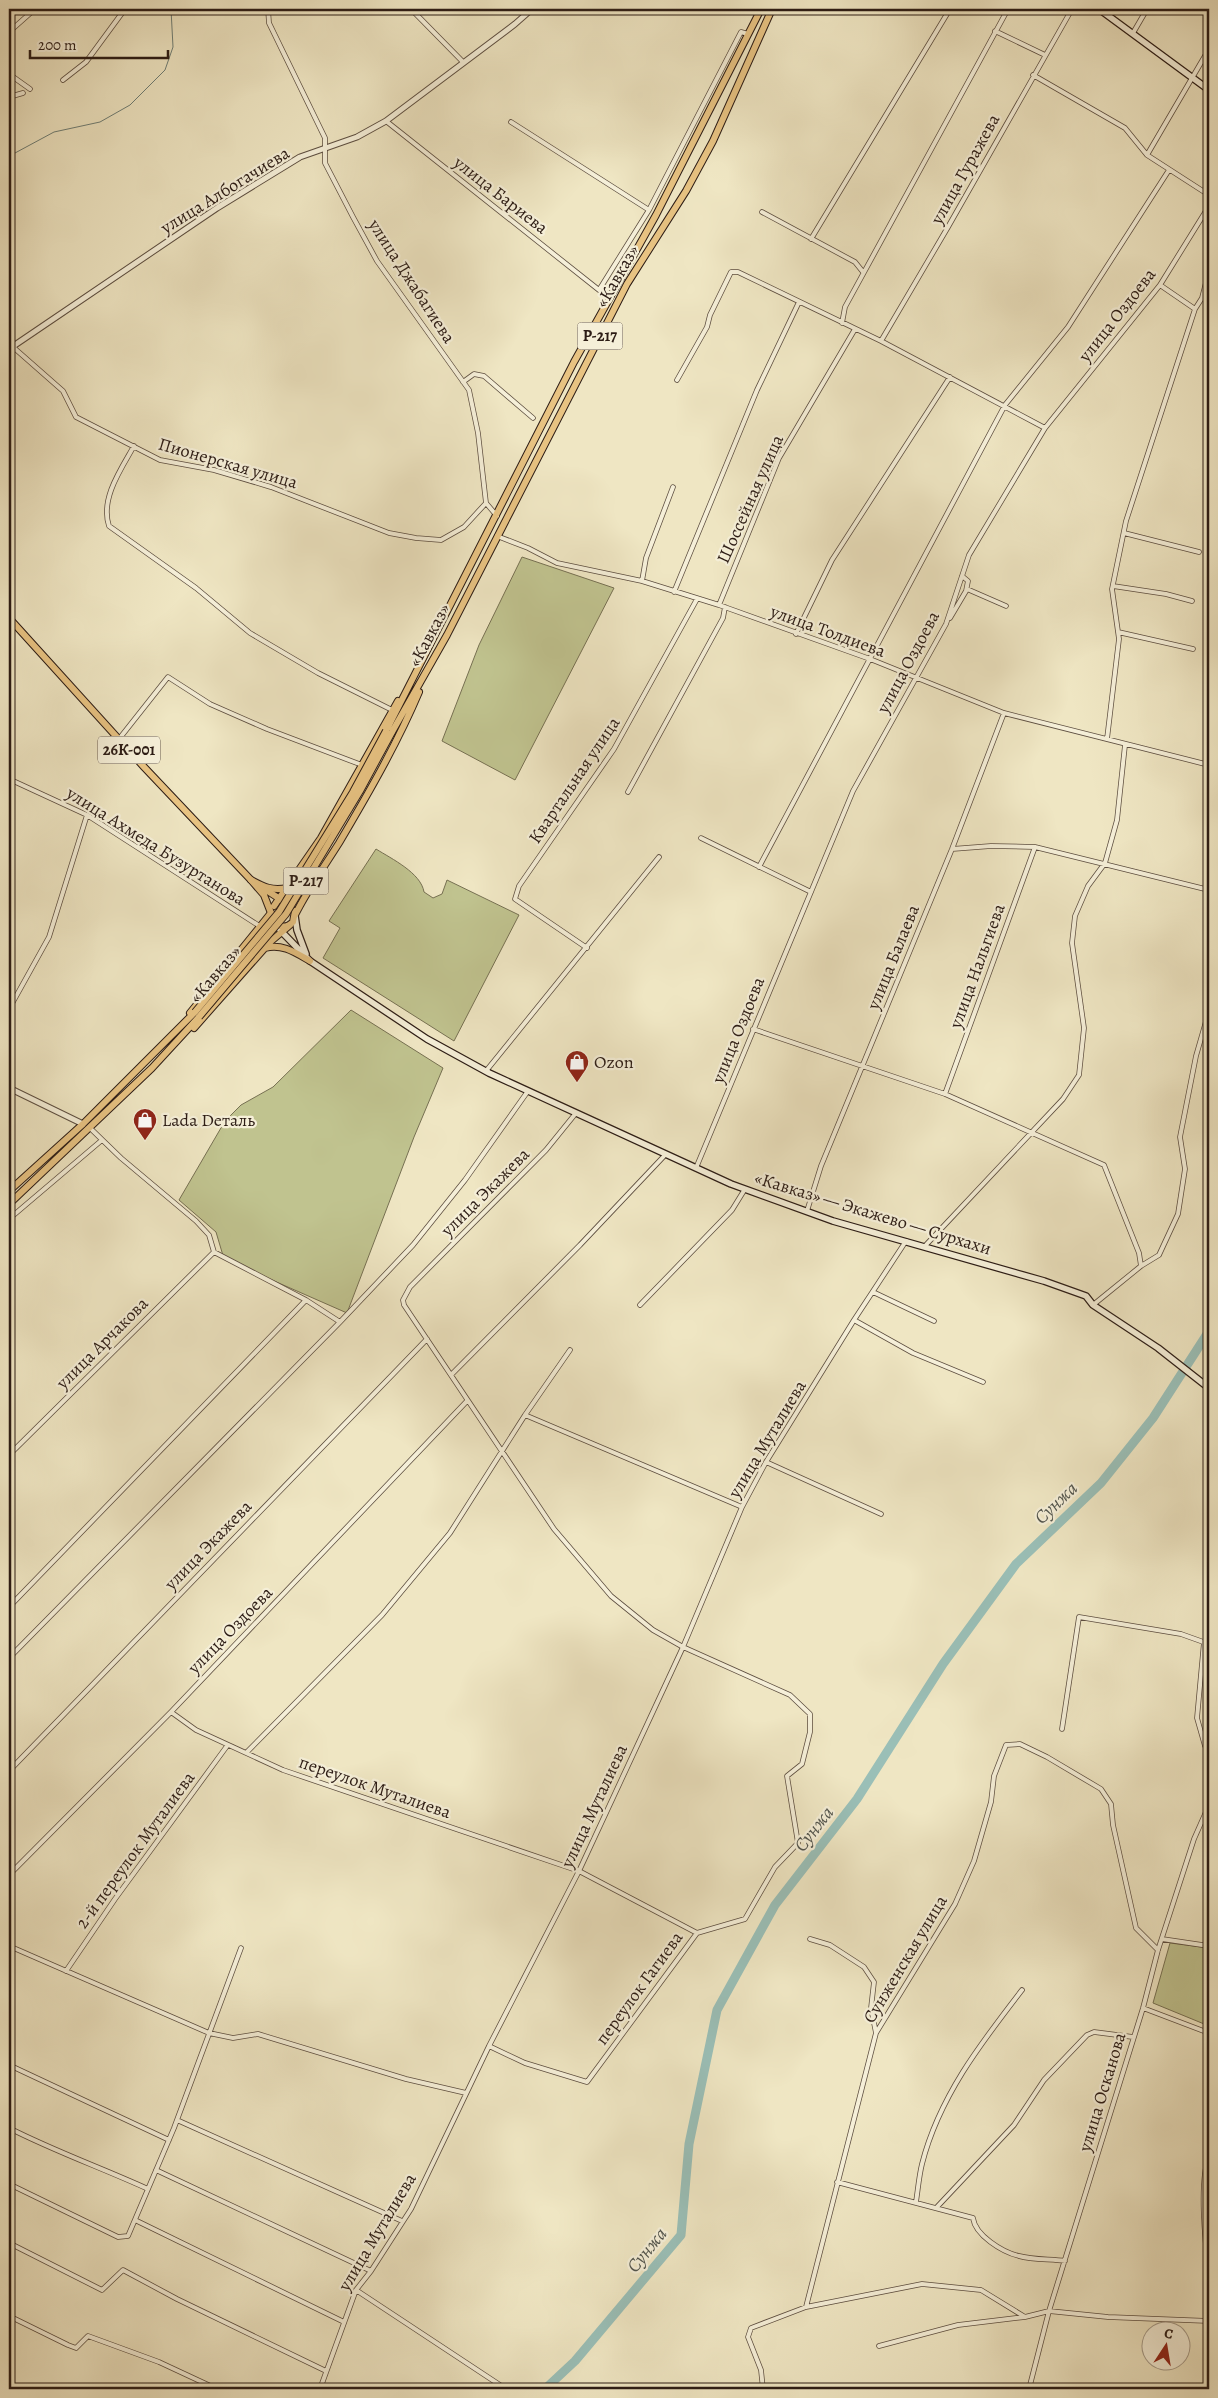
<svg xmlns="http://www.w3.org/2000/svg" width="1218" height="2398" viewBox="0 0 1218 2398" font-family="Alegreya,serif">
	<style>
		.green { fill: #c0c38f; stroke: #767052 }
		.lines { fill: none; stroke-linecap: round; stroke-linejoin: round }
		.stream { stroke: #6e7e76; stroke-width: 1 }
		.river { stroke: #9abfb7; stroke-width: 9 }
		.minor-casing { stroke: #5d4e40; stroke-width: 5.5 }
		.tertiary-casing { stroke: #5d4e40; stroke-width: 7 }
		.secondary-casing { stroke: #2c1c15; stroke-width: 8 }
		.primary-casing { stroke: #2c1c15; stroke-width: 8 }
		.trunk-casing { stroke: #2c1c15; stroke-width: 8 }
		.minor { stroke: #f5efd8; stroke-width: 4 }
		.tertiary { stroke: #f5efd8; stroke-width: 5 }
		.secondary { stroke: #f5efd8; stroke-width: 5.5 }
		.primary { stroke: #e8c382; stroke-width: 6 }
		.trunk { stroke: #e8c382; stroke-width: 6 }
		.trunk-bridge-casing { stroke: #2c1c15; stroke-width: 8; stroke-linecap: butt }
		.trunk-bridge { stroke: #e8c382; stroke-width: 6 }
		.labels { text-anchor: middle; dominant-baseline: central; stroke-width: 4.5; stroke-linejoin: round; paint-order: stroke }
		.shield { fill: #f5efd8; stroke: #685b50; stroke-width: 1 }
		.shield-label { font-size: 16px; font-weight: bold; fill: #2c1c15 }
		.street-label { font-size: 18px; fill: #2c1c15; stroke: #f5efd8 }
		.poi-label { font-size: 18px; fill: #2c1c15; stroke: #f5efd8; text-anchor: start }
		.water-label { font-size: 19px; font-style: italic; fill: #52554e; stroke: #f5efd8 }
	</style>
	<rect width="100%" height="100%" fill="#efe6c3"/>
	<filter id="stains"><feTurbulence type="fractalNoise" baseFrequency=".004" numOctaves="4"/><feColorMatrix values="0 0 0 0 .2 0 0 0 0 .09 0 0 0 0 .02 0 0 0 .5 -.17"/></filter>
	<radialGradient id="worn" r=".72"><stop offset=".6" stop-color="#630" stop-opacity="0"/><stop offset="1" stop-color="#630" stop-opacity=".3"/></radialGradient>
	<path class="green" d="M 522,557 L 614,588 L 515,780 L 442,741 L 479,645 Z
		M 376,849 C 392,859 421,873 424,892 L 433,898 L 442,894 L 447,880 L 519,915 L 454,1041 L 323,958 L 340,928 L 329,921 Z
		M 351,1010 L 443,1068 L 414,1137 L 347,1313 L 224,1259 L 216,1232 L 179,1200 L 225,1121 L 241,1105 L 273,1087 Z
		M 1170,1943 L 1209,1948 L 1209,2026 L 1153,2003 Z"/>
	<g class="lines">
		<path class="stream" d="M 9,150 L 15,153 L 54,132 L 100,122 L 130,105 L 165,70 L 173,47 L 171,9"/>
		<path class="river" d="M 545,2389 L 575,2361 L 681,2235 L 689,2144 L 717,2010 L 775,1905 L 857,1799 L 943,1664 L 1016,1564 L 1101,1483 L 1153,1418 L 1209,1331"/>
		<g class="minor-casing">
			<path id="minor" d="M 268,9 L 269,23 L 325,138 L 325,163 L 353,217 L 377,261 L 469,390 L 478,433 L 486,503 L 497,516
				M 411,9 L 463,62
				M 995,31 L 1045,55
				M 9,32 L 35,9
				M 1133,33 L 1147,9
				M 9,74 L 30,89
				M 1033,75 L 1125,128 L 1147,155 L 1209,195
				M 63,80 L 86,62 L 125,9
				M 9,97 L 23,93
				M 386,121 L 599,290 L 649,210 L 741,32 L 748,34
				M 511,122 L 649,210
				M 1147,155 L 1209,49
				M 762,212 L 855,262 L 863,272
				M 811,239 L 950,9
				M 1195,309 L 1202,298 L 1209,271
				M 842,323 L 845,307 L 1008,9
				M 881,341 L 948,227 L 1072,9
				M 13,347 L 63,391 L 76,417 L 160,460 L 214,470 L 271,487 L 389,533 L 416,538 L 441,540 L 464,527 L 486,503
				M 677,380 L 707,327 L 710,315 L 731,272 L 738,272 L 881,341 L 1045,428
				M 463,382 L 474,374 L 484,376 L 533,418
				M 134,446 C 121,469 100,499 109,526 L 196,588 L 250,633 L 318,673 L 392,710
				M 1124,533 L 1199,552
				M 497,536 L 528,548 L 557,563 L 642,581 L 719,605 L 870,659 L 1004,713 L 1209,765
				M 642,581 L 646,558 L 673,487
				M 1113,586 L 1166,594 L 1192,601
				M 967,589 L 1006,606
				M 674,592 L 757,390 L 799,302
				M 719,605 L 779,458 L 855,329
				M 950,618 L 966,591 L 968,581 L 962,576
				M 1118,632 L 1193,649
				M 796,634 L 832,560 L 950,377
				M 119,739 L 168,677 L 210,704 L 267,729 L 362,765
				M 1107,739 L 1119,639 L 1112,589 L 1126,521 L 1195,309 L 1160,285
				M 9,779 L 87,815 L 261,927
				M 628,792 L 723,618 L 725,607
				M 701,838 L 811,892
				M 952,849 L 991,846 L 1035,847 L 1209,890
				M 759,867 L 1005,405 L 1068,327 L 1169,170
				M 587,948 L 515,899 L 519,886 L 614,749 L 697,599
				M 9,1009 L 49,937 L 87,815
				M 753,1029 L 945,1094 L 1104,1165 L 1139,1253 L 1141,1266
				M 486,1071 L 659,857
				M 945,1094 L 1035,847
				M 576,1113 L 546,1150 L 410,1287 L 403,1300 L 404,1305 L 554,1529 L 611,1596 L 653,1630 L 683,1647 L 790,1695 L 810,1714 L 810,1732 L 802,1764 L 787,1776 L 798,1843 L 775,1867 L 745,1919 L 697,1933
				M 90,1128 L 121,1158 L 196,1221 L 209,1235 L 214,1252 L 306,1300 L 340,1322
				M 696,1168 L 853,791 L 946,624 L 969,555 L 1045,428 L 1160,285 L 1209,206
				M 807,1211 L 821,1166 L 952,849 L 1004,713
				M 9,1219 L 102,1140
				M 924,1247 L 1063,1099 L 1079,1075 L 1084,1028 L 1072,943 L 1075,916 L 1088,886 L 1105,863 L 1117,820 L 1125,745
				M 873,1292 L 934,1321
				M 640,1305 L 732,1210 L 745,1189
				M 1093,1305 L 1141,1266 L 1159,1255 L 1178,1214 L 1185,1169 L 1180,1137 L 1196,1056 L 1209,1011
				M 854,1320 L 913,1353 L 983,1382
				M 452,1374 L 580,1245 L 666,1154
				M 525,1415 L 570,1350
				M 9,1455 L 214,1252
				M 766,1462 L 881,1514
				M 9,1607 L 306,1300
				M 1204,1642 L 1197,1718 L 1205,1746 L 1209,1749
				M 9,1658 L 340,1322 L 413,1245 L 465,1180 L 528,1091
				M 171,1712 L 196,1730 L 283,1770 L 579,1871 L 697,1933 L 587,2082 L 525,2063 L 489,2046
				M 1062,1729 L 1079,1617 L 1181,1634 L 1209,1644
				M 247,1752 L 382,1615 L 450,1533 L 525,1415 L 742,1507
				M 9,1771 L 427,1339
				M 9,1875 L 171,1712 L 467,1401
				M 810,1939 L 830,1945 L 864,1967 L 874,1982 L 871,2008 L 876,2033
				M 1162,1939 L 1209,1946
				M 9,1946 L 209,2033 L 233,2038 L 258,2034 L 406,2079 L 466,2093
				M 66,1971 L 115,1899 L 227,1746
				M 1143,2008 L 1209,2033
				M 9,2065 L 169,2140
				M 177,2120 L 402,2221
				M 9,2128 C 54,2151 102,2168 148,2189
				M 1209,2156 C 1199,2182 1205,2242 1209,2271
				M 156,2170 L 371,2271
				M 837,2182 L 973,2218 C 975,2235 1002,2252 1019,2256 C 1033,2260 1051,2259 1065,2261
				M 9,2184 L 118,2237 L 128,2236 L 174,2128 L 241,1948
				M 916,2202 C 918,2189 919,2176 922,2164 C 939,2097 981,2043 1022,1990
				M 937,2207 L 1014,2125 L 1044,2080 L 1087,2035 L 1094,2032 L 1133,2037
				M 135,2220 L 344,2322
				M 9,2243 L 102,2290 L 123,2270 L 177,2299 L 326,2371
				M 356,2290 L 506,2389
				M 806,2307 L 876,2033 L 955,1904 L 974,1861 L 991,1802 L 994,1776 L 1006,1745 L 1020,1744 L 1047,1757 L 1101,1789 L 1111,1804 L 1113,1825 L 1136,1928 L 1158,1950
				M 9,2316 L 68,2345 L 76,2348 L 88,2336 L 159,2362 L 217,2389
				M 879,2346 L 958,2325 L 1025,2317
				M 320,2389 L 356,2290 L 371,2271 L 411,2209 L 489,2046 L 579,1871 L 683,1647 L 742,1507 L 766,1462 L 854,1320 L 906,1241
				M 763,2389 L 761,2370 L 748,2337 L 751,2328 L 806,2307 L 922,2284 L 981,2290 L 1025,2317 L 1049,2311 L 1108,2317 L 1209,2321
				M 1029,2389 L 1049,2311 L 1143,2008 L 1158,1950 L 1194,1839 L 1209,1805"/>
		</g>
		<g class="tertiary-casing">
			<path id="tertiary" d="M 9,349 L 217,208 L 300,157 L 357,137 L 386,121 L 515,24 L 532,9
				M 9,1088 L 83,1124"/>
		</g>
		<g class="secondary-casing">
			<path id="secondary" d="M 1099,9 L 1209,90
				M 295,916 L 297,930 L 306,954
				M 280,930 L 310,961 L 427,1039 L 489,1073 L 731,1184 L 833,1221 L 1044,1281 L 1086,1296 L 1093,1305 L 1158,1348 L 1209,1388"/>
		</g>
		<g class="primary-casing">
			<path id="primary" d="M 9,618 L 144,767 L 251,880 L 264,895 L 271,913
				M 260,886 L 286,903
				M 273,922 C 279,928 287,928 293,922 L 295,911"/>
		</g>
		<g class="trunk-casing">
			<path id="trunk" d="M 386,731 L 574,362 L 656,215 L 761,9
				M 392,732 L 447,635 L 627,284 L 686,191 L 713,141 L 772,9
				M 251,880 C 264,887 272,891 287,888
				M 274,906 L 321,838 L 398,701
				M 295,915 C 308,889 324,867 339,843 C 368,794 397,744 419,692
				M 265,948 C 282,943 296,953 310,961
				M 190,1013 L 271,913
				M 194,1028 L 270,942 L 290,925
				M 9,1191 L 83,1124 L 195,1012
				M 9,1204 L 152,1068 L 199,1017"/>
		</g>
		<use href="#minor" class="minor"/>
		<use href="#tertiary" class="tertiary"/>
		<use href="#secondary" class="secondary"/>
		<use href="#primary" class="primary"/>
		<use href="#trunk" class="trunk"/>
		<g class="trunk-bridge-casing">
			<path id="trunk-bridge" d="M 195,1012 L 279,912 L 353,792 L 386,731
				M 199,1017 L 286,914 L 360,791 L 392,732"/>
		</g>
		<use href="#trunk-bridge" class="trunk-bridge"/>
	</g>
	<defs>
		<g id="shop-pin" transform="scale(1.25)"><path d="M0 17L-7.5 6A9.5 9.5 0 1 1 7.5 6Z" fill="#8f2418" stroke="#f5efd8"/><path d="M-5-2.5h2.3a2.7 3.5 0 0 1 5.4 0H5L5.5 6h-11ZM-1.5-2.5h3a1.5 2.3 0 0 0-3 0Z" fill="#fff"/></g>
	</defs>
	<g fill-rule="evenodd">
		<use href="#shop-pin" x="577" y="1062"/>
		<use href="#shop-pin" x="145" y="1120"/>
	</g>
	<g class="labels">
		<g class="shield">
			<rect x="577.5" y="322.5" width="45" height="27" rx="4"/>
			<rect x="98" y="736.5" width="62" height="27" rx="4"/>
			<rect x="283.5" y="867.5" width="45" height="27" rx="4"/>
		</g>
		<g class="shield-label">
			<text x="600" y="336">Р-217</text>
			<text x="129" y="750">26К-001</text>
			<text x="306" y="881">Р-217</text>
		</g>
		<g class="street-label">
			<text transform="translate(965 169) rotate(-61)">улица Гуражева</text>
			<text transform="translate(225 190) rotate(-32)">улица Албогачиева</text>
			<text transform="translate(501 195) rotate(38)">улица Бариева</text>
			<text transform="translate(617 276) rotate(-60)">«Кавказ»</text>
			<text transform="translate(412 281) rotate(57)">улица Джабагиева</text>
			<text transform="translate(1117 315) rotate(-52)">улица Оздоева</text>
			<text transform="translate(228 463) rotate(16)">Пионерская улица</text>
			<text transform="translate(750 499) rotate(-66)">Шоссейная улица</text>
			<text transform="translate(828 631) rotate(20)">улица Толдиева</text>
			<text transform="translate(429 635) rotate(-62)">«Кавказ»</text>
			<text transform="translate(908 662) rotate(-62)">улица Оздоева</text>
			<text transform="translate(574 780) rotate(-56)">Квартальная улица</text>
			<text transform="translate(156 846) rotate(32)">улица Ахмеда Бузуртанова</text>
			<text transform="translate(893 957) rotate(-68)">улица Балаева</text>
			<text transform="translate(977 966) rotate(-70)">улица Нальгиева</text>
			<text transform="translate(215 974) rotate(-50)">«Кавказ»</text>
			<text transform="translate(738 1030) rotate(-68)">улица Оздоева</text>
			<text transform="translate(485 1192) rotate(-45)">улица Экажева</text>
			<text transform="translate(873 1213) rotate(17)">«Кавказ» — Экажево — Сурхахи</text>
			<text transform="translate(102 1343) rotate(-45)">улица Арчакова</text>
			<text transform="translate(767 1439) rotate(-59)">улица Муталиева</text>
			<text transform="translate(208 1545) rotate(-46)">улица Экажева</text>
			<text transform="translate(230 1630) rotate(-46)">улица Оздоева</text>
			<text transform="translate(375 1787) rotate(19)">переулок Муталиева</text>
			<text transform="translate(594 1806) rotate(-65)">улица Муталиева</text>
			<text transform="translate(135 1850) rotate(-54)">2-й переулок Муталиева</text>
			<text transform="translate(905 1959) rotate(-59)">Сунженская улица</text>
			<text transform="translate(639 1988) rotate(-54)">переулок Гагиева</text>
			<text transform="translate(1102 2092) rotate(-73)">улица Осканова</text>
			<text transform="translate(377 2232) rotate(-59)">улица Муталиева</text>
		</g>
		<g class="poi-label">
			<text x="594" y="1062">Ozon</text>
			<text x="162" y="1120">Lada Dеталь</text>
		</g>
		<g class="water-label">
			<text transform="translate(1056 1503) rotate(-44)">Сунжа</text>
			<text transform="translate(814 1829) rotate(-52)">Сунжа</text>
			<text transform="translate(647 2250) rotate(-51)">Сунжа</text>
		</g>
	</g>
	<rect width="1218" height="2398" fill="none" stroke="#efe6c3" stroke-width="30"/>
	<rect x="10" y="10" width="1198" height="2378" fill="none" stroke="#2c1c15" stroke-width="2.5"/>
	<rect x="15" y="15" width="1188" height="2368" fill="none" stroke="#2c1c15"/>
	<g transform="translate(1166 2346) rotate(12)"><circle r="24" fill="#f5efd8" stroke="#a59b8a"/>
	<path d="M0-4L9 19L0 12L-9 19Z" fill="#8f2418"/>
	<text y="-8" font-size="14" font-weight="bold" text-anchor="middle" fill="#2c1c15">С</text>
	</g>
	<path d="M30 50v8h138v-8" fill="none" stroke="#2c1c15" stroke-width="2.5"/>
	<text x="38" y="50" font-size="15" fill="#2c1c15" stroke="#f5efd8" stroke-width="4" paint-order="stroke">200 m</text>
	<rect width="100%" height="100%" filter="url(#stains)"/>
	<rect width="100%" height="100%" fill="url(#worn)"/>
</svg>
